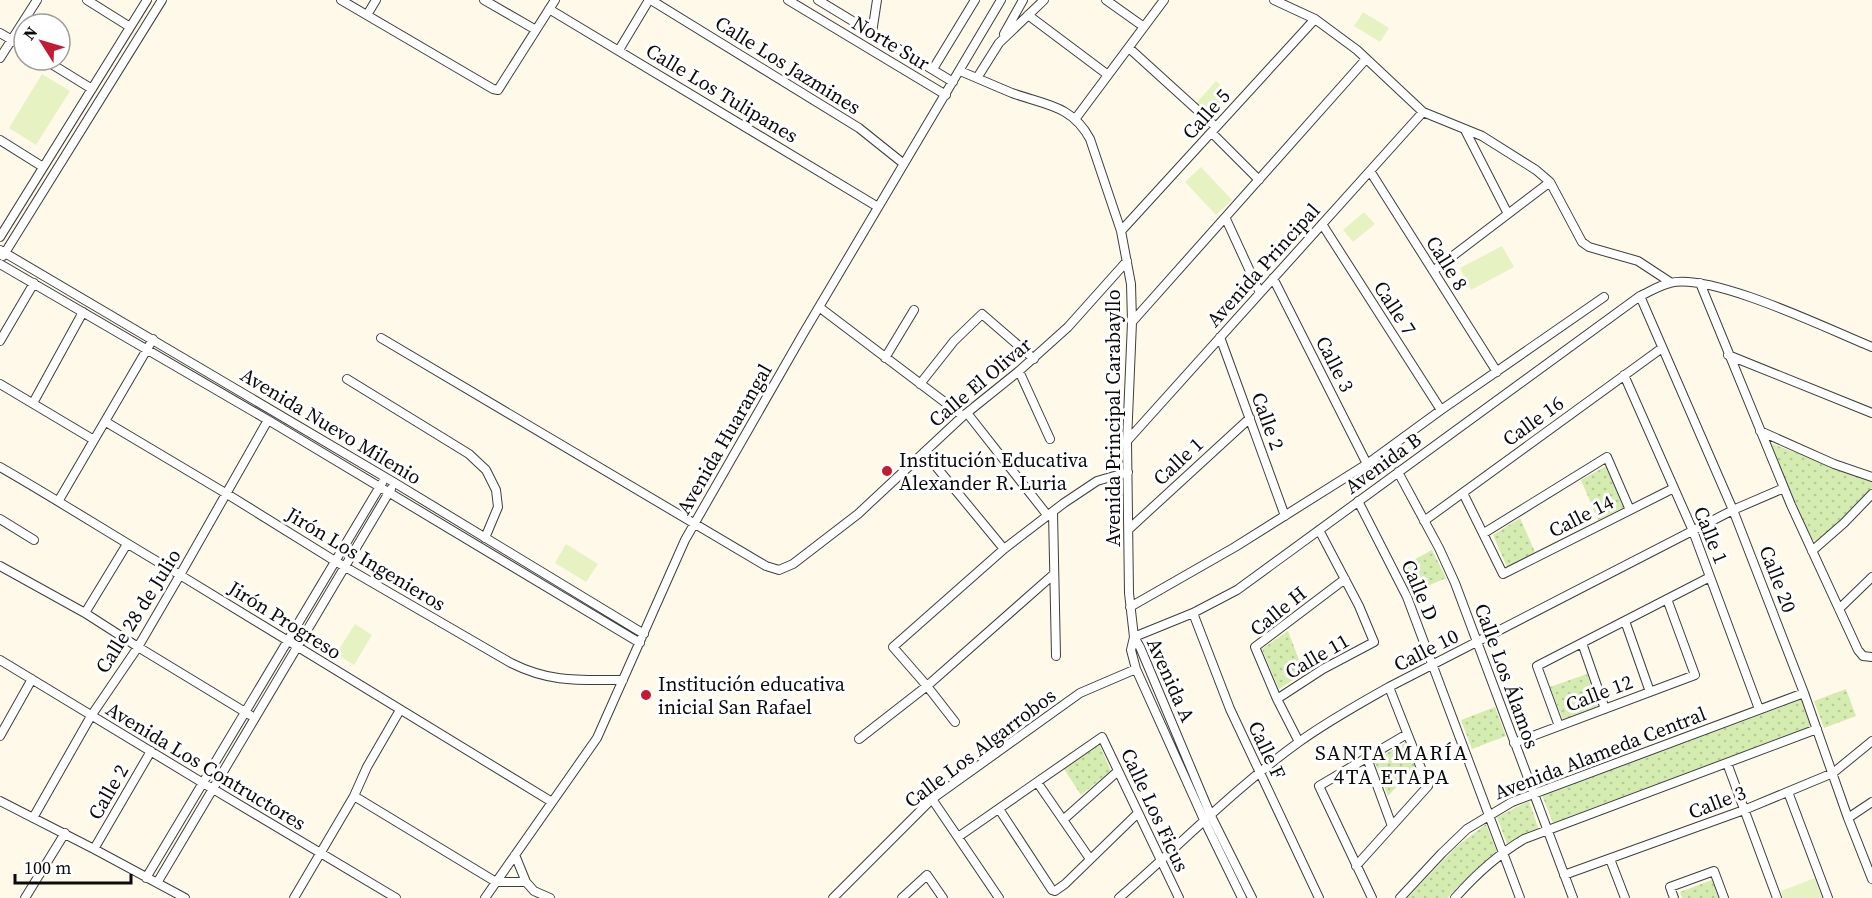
<svg xmlns="http://www.w3.org/2000/svg" width="1872" height="898" viewBox="0 0 1872 898" font-family="'Source Serif 4',serif">
	<style>
		.green { fill: url(#green-dots) }
		.pitch { fill: #e7f2c3 }
		.lines { fill: none; stroke-linecap: round; stroke-linejoin: round }
		.minor-casing { stroke: #3e3e3e; stroke-width: 10 }
		.minor { stroke: #fff; stroke-width: 8 }
		.poi-dot { fill: #c31b34; stroke: #fff; stroke-width: 2 }
		.labels { text-anchor: middle; dominant-baseline: central; stroke-width: 6; stroke-linejoin: round; paint-order: stroke }
		.street-label { font-size: 20px; fill: #0b0b0b; stroke: #fff }
		.poi-label { font-size: 20px; fill: #0b0b0b; stroke: #fff; text-anchor: start }
		.neighbourhood-label { font-size: 21px; letter-spacing: 1.5px; fill: #0b0b0b; stroke: #fff }
	</style>
	<defs>
		<pattern id="green-dots" width="8" height="8" patternUnits="userSpaceOnUse" patternTransform="scale(1.5)"><rect width="8" height="8" fill="#d5ecb1"/><path d="M2 2h.1M6 6h.1" fill="none" stroke="#b6c997" stroke-width="1.8" stroke-linecap="round"/></pattern>
	</defs>
	<rect width="100%" height="100%" fill="#fff9e9"/>
	<path class="green" d="M 1770,443 L 1872,481 L 1872,488 L 1819,542 L 1811,539 Z
		M 1606,466 L 1624,507 L 1598,520 L 1581,480 Z
		M 1520,518 L 1535,552 L 1507,567 L 1493,535 Z
		M 1432,550 L 1446,578 L 1412,593 L 1400,567 Z
		M 1288,631 L 1304,673 L 1279,689 L 1262,649 Z
		M 1587,674 L 1598,706 L 1563,720 L 1550,687 Z
		M 1846,689 L 1856,716 L 1824,728 L 1814,701 Z
		M 1800,698 L 1811,726 L 1553,823 L 1542,795 Z
		M 1495,707 L 1506,736 L 1472,749 L 1461,720 Z
		M 1405,743 L 1415,767 L 1388,796 L 1374,760 Z
		M 1099,744 L 1111,771 L 1081,795 L 1064,769 Z
		M 1529,801 L 1539,830 L 1507,844 L 1497,817 Z
		M 1486,824 L 1497,852 L 1472,873 L 1447,898 L 1407,898 L 1455,848 Z
		M 1712,880 L 1719,898 L 1682,898 L 1680,892 Z"/>
	<path class="pitch" d="M 1363,12 L 1389,28 L 1380,42 L 1354,26 Z
		M 42,74 L 70,91 L 36,145 L 9,128 Z
		M 1216,81 L 1230,94 L 1211,116 L 1196,103 Z
		M 1201,167 L 1232,200 L 1216,215 L 1185,182 Z
		M 1364,212 L 1375,224 L 1353,242 L 1343,230 Z
		M 1502,246 L 1514,267 L 1471,290 L 1460,268 Z
		M 566,544 L 598,564 L 586,582 L 555,563 Z
		M 355,624 L 372,635 L 354,665 L 336,654 Z
		M 1815,878 L 1822,898 L 1783,898 L 1781,891 Z"/>
	<g class="lines">
		<g class="minor-casing">
			<path id="minor" d="M 87,0 L 130,27
				M 341,0 L 493,89 L 498,90 L 555,0
				M 484,0 L 536,30
				M 651,0 L 859,128 L 904,164
				M 788,0 L 946,95
				M 818,0 L 953,82
				M 1106,0 L 1144,27
				M 1274,0 L 1315,19 L 1357,50 L 1423,112 L 1482,136 L 1536,170 L 1550,182 L 1582,242 L 1589,247 L 1638,261 L 1670,282
				M 549,9 L 878,207
				M 367,15 L 376,0
				M 1028,15 L 1108,75
				M 0,33 L 24,47
				M 872,33 L 877,0
				M 1004,34 L 1023,0
				M 1129,48 L 1216,127
				M 619,50 L 649,0
				M 0,58 L 37,0
				M 45,60 L 92,89
				M 933,69 L 975,0
				M 960,71 C 977,78 995,86 1012,93 C 1045,105 1072,105 1090,139 L 1121,231 L 1131,284 L 1132,322 L 1127,441 L 1129,593 L 1134,637 L 1131,650 L 1136,669 L 1205,822 L 1242,898
				M 977,78 L 999,43 L 1044,0
				M 1076,118 L 1164,0
				M 1465,130 L 1508,214
				M 1212,133 L 1259,180
				M 0,140 L 43,167
				M 1370,171 L 1497,372
				M 1226,219 L 1260,293
				M 1322,224 L 1441,410
				M 1121,231 L 1315,19
				M 0,237 L 147,0
				M 0,250 L 395,483 L 644,634
				M 3,256 L 162,0
				M 0,264 L 268,420 L 640,643
				M 1433,271 L 1550,182
				M 1273,278 L 1367,464
				M 1700,283 L 1791,505 L 1858,650 L 1863,656 L 1872,657
				M 1640,296 L 1733,510 L 1804,693 L 1848,818 L 1872,879
				M 819,307 L 963,416
				M 1132,322 L 1366,59
				M 1220,337 L 1285,516
				M 381,338 L 766,566 L 779,570 L 793,564 L 858,514 L 963,416 L 1019,371 L 1068,327 L 1127,261
				M 0,341 L 34,283
				M 1728,355 L 1872,413
				M 885,358 L 914,310
				M 1019,371 L 1050,439
				M 1624,375 L 1693,531 L 1759,709
				M 347,379 L 469,454 L 486,470 L 496,490 L 498,507 L 485,538
				M 0,384 L 94,440
				M 920,384 L 954,341 L 982,314 L 1034,359
				M 33,403 L 83,312
				M 967,413 L 1048,516
				M 106,422 L 227,494 L 335,561 L 511,663 C 551,683 580,680 623,680
				M 1760,431 L 1834,464 L 1872,477
				M 1127,441 L 1423,112
				M 924,452 L 1004,549
				M 0,467 C 61,502 120,540 180,575 L 552,802
				M 1398,472 L 1439,548 L 1455,583 L 1573,898
				M 1463,493 L 1503,574 L 1674,488
				M 59,500 L 153,339
				M 1358,501 L 1407,597 L 1520,898
				M 1053,512 L 1056,656
				M 0,519 L 34,540
				M 1424,521 L 1662,348
				M 1129,529 L 1250,418
				M 1484,533 L 1607,457 L 1630,510
				M 1812,551 L 1844,523 L 1872,494
				M 0,566 L 85,613 L 138,647 L 250,715
				M 1130,607 L 1235,547 L 1367,464 L 1441,410 L 1604,297
				M 1839,609 L 1872,577
				M 85,613 L 127,544
				M 1193,613 L 1230,709 L 1319,898
				M 1625,621 L 1650,692
				M 1134,637 L 1193,613 L 1237,590 L 1640,296 C 1649,292 1660,285 1670,283 C 1711,272 1830,330 1872,347
				M 1134,637 L 1140,647 L 1211,816 L 1252,898
				M 1582,643 L 1605,709
				M 0,660 L 203,783 L 396,898
				M 1277,699 L 1323,669 L 1374,642 L 1359,606 L 1319,530
				M 955,722 L 927,686 L 893,647 L 1004,549 L 1064,503 L 1097,481 L 1128,472
				M 1559,726 L 1537,666 L 1710,577
				M 0,736 L 32,679
				M 859,739 L 927,686 L 1054,574
				M 1299,742 L 1277,699 L 1255,647 L 1345,579
				M 1514,743 L 1695,675 L 1667,599
				M 1367,758 L 1392,826
				M 1727,763 L 1777,898
				M 1037,782 L 1090,859
				M 1788,792 L 1828,898
				M 354,796 L 496,882 L 526,882 L 515,855
				M 932,799 L 999,898
				M 0,801 L 94,849 L 185,898
				M 999,809 L 1052,890 L 1055,891 L 1065,884 L 1138,813
				M 33,818 L 91,716 L 138,647 L 180,575 L 268,420
				M 1848,818 L 1872,802
				M 1063,820 L 1118,771
				M 958,837 L 1102,737 L 1179,898
				M 94,849 L 151,751
				M 1610,859 L 1625,898
				M 1356,866 L 1428,786 L 1389,687
				M 1564,875 L 1744,810 L 1833,773 L 1872,741
				M 146,878 L 382,483
				M 526,882 L 534,891 L 550,898
				M 157,883 L 391,489
				M 25,898 L 65,833
				M 294,898 L 354,796 L 367,767 L 400,710
				M 485,898 L 597,738 L 685,540 L 803,334 L 1001,0
				M 833,898 L 932,799 L 1080,693 L 1136,669
				M 902,898 L 927,875 L 943,898
				M 1119,898 C 1179,846 1235,788 1299,742 C 1328,721 1359,704 1389,687 L 1733,510 L 1784,488
				M 1372,898 L 1319,786 L 1407,734
				M 1400,898 L 1442,853 L 1467,829 L 1512,802 L 1804,693
				M 1455,898 C 1476,874 1497,855 1524,839 L 1817,729
				M 1674,898 L 1670,887 L 1714,871 L 1724,898"/>
		</g>
		<use href="#minor" class="minor"/>
	</g>
	<g class="poi-dot">
		<circle cx="887" cy="471" r="6"/>
		<circle cx="646" cy="695" r="6"/>
	</g>
	<g class="labels">
		<g class="street-label">
			<text transform="translate(891 43) rotate(31)">Norte Sur</text>
			<text transform="translate(788 65) rotate(32)">Calle Los Jazmines</text>
			<text transform="translate(722 93) rotate(31)">Calle Los Tulipanes</text>
			<text transform="translate(1206 114) rotate(-48)">Calle 5</text>
			<text transform="translate(1447 263) rotate(58)">Calle 8</text>
			<text transform="translate(1263 265) rotate(-48)">Avenida Principal</text>
			<text transform="translate(1395 308) rotate(57)">Calle 7</text>
			<text transform="translate(1335 364) rotate(63)">Calle 3</text>
			<text transform="translate(980 382) rotate(-40)">Calle El Olivar</text>
			<text transform="translate(1113 418) rotate(-90)">Avenida Principal Carabayllo</text>
			<text transform="translate(1268 421) rotate(70)">Calle 2</text>
			<text transform="translate(1533 421) rotate(-36)">Calle 16</text>
			<text transform="translate(331 426) rotate(31)">Avenida Nuevo Milenio</text>
			<text transform="translate(724 439) rotate(-60)">Avenida Huarangal</text>
			<text transform="translate(1178 461) rotate(-43)">Calle 1</text>
			<text transform="translate(1383 463) rotate(-36)">Avenida B</text>
			<text transform="translate(1581 516) rotate(-27)">Calle 14</text>
			<text transform="translate(1711 535) rotate(68)">Calle 1</text>
			<text transform="translate(366 559) rotate(31)">Jirón Los Ingenieros</text>
			<text transform="translate(1778 579) rotate(69)">Calle 20</text>
			<text transform="translate(1420 590) rotate(67)">Calle D</text>
			<text transform="translate(138 611) rotate(-58)">Calle 28 de Julio</text>
			<text transform="translate(1278 611) rotate(-39)">Calle H</text>
			<text transform="translate(285 620) rotate(32)">Jirón Progreso</text>
			<text transform="translate(1426 650) rotate(-27)">Calle 10</text>
			<text transform="translate(1317 656) rotate(-30)">Calle 11</text>
			<text transform="translate(1507 676) rotate(70)">Calle Los Álamos</text>
			<text transform="translate(1171 680) rotate(66)">Avenida A</text>
			<text transform="translate(1599 693) rotate(-21)">Calle 12</text>
			<text transform="translate(980 748) rotate(-37)">Calle Los Algarrobos</text>
			<text transform="translate(1267 750) rotate(65)">Calle F</text>
			<text transform="translate(1600 753) rotate(-21)">Avenida Alameda Central</text>
			<text transform="translate(206 766) rotate(31)">Avenida Los Contructores</text>
			<text transform="translate(108 792) rotate(-60)">Calle 2</text>
			<text transform="translate(1717 802) rotate(-21)">Calle 3</text>
			<text transform="translate(1155 810) rotate(65)">Calle Los Ficus</text>
		</g>
		<g class="poi-label">
			<text x="899" y="460">Institución Educativa<tspan x="899" dy="23">Alexander R. Luria</tspan></text>
			<text x="658" y="684">Institución educativa<tspan x="658" dy="23">inicial San Rafael</tspan></text>
		</g>
		<g class="neighbourhood-label">
			<text x="1392" y="752">SANTA MARÍA<tspan x="1392" dy="24">4TA ETAPA</tspan></text>
		</g>
	</g>
	<g transform="translate(42 42) rotate(307)"><circle r="28" fill="#ffffff" stroke="#9d9d9d" stroke-width="1.5"/>
	<path d="M0-4.5L10 22L0 15L-10 22Z" fill="#c31b34"/>
	<text y="-9" font-size="16" font-weight="bold" text-anchor="middle" fill="#0b0b0b">N</text>
	</g>
	<path d="M15 874v9h116v-9" fill="none" stroke="#0b0b0b" stroke-width="3"/>
	<text x="24" y="874" font-size="18" fill="#0b0b0b" stroke="#ffffff" stroke-width="4.5" paint-order="stroke">100 m</text>
</svg>
